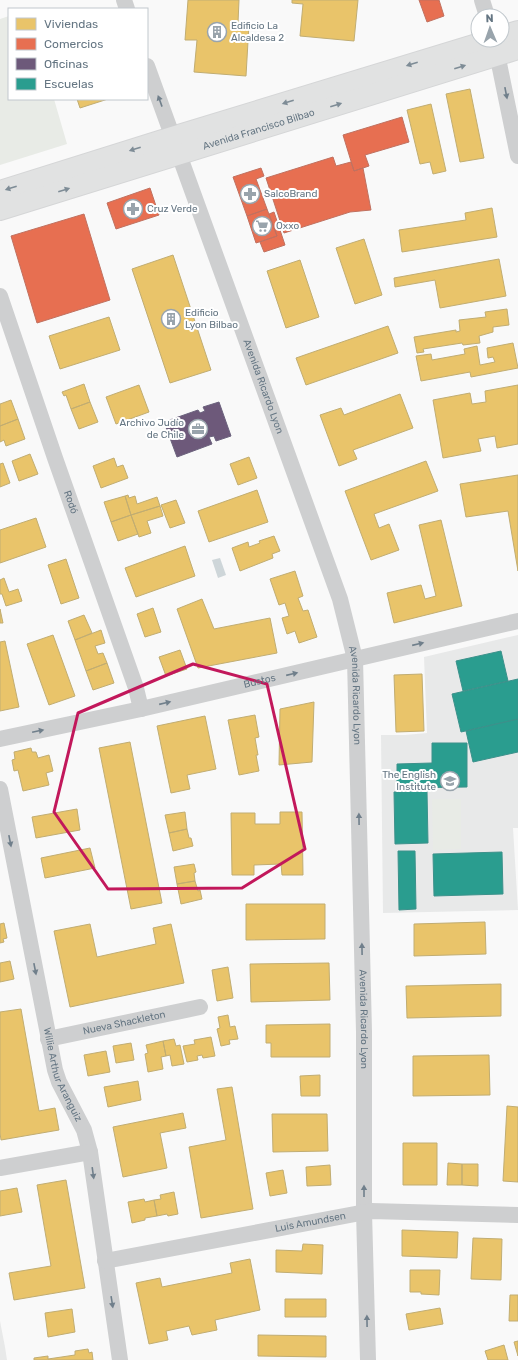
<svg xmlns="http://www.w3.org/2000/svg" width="518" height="1360" viewBox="0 0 518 1360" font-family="Rubik,sans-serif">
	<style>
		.built { fill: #e8e9e9 }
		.green { fill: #e8ebe6 }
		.water { fill: #ced6d9 }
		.homes { fill: #e9c46a; stroke: #c1ad72 }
		.shops { fill: #e76f51; stroke: #c07160 }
		.offices { fill: #6d597a; stroke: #6b627d }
		.schools { fill: #2a9d8f; stroke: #3c918b }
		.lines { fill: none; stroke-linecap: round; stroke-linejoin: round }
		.major-casing { stroke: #d5d6d7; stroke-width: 22 }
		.minor { stroke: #cecfd0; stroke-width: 16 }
		.major { stroke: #e1e2e2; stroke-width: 20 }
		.oneway { fill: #7e8c96 }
		.oneway2 { fill: #707f8b }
		.marked { fill: none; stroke: #c2185b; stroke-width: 3; stroke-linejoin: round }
		.labels { text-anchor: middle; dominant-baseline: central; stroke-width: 4; stroke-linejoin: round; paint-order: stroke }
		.poi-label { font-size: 10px; fill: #657683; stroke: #fff; text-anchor: start }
		.street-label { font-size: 10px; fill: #657683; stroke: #fff }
	</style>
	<rect width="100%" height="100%" fill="#f9f9f9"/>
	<path class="built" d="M 518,635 L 518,828 L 513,828 L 518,910 L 383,913 L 381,735 L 405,735 L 427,733 L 424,657 Z
		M 0,1321 L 5,1347 L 7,1360 L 0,1360 Z"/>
	<path class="green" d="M 9,16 L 9,99 L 54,99 L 67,144 L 0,165 L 0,19 Z
		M 432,799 L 461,799 L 461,849 L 433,850 Z"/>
	<path class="water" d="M 220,558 L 226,575 L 218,578 L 212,560 Z"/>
	<path class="homes" d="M 188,0 L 239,0 L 238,23 L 249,24 L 246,76 L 194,72 L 197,40 L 185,40 Z
		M 292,0 L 358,0 L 354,41 L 300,36 L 303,4 L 292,3 Z
		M 470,89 L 484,158 L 460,162 L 446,94 Z
		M 77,99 L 108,99 L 80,108 Z
		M 431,104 L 446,171 L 433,174 L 430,162 L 420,164 L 407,110 Z
		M 492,208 L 497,237 L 402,252 L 399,230 L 466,220 L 465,213 Z
		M 364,239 L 382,295 L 355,304 L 336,248 Z
		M 173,255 L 211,370 L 170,383 L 132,269 Z
		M 499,259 L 506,296 L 440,308 L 435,280 L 395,287 L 394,278 Z
		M 300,260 L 319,317 L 286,328 L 267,271 Z
		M 507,309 L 509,325 L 493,327 L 493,332 L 479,336 L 480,343 L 463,345 L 462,343 L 423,349 L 424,352 L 417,353 L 414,337 L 456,330 L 456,332 L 460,331 L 459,320 L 486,317 L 485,312 Z
		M 109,317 L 120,350 L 60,369 L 49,336 Z
		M 388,326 L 398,353 L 306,385 L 296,358 Z
		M 513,343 L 518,368 L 471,377 L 470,372 L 421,381 L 416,356 L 431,354 L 432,360 L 465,354 L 464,349 L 477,346 L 480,365 L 495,362 L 493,357 L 488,358 L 487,348 Z
		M 84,384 L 90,402 L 71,409 L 66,395 L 64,396 L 62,392 Z
		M 139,385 L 149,412 L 116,424 L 106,397 Z
		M 518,385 L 518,444 L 497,448 L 495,436 L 478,439 L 481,451 L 443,458 L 433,400 L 470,393 L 472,404 L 486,402 L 485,391 Z
		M 400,394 L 413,428 L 353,450 L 357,459 L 339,466 L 320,415 L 341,408 L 344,415 Z
		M 11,400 L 18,419 L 0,426 L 0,404 Z
		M 90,402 L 98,422 L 79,429 L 71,409 Z
		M 18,419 L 25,439 L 6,446 L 4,440 L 0,442 L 0,426 Z
		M 30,454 L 38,474 L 19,481 L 12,461 Z
		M 249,457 L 257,478 L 238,485 L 230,464 Z
		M 114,458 L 117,467 L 123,465 L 128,478 L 101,488 L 93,466 Z
		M 426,461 L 438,491 L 374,514 L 379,528 L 389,524 L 399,550 L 371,560 L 345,491 Z
		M 3,463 L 10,483 L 0,487 L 0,464 Z
		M 518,475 L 518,571 L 508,511 L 466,517 L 460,484 Z
		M 257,490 L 268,522 L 209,542 L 198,511 Z
		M 128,495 L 129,498 L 135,496 L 137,504 L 157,497 L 160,506 L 131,515 L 125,496 Z
		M 125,496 L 131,515 L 111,522 L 104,502 Z
		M 176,500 L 185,523 L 170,528 L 161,505 Z
		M 160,506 L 163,516 L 147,521 L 151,533 L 139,537 L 131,515 Z
		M 131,515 L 138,534 L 118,541 L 111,522 Z
		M 36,518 L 46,547 L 0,563 L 0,530 Z
		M 441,520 L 462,606 L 394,623 L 387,593 L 421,585 L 425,599 L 436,596 L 419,525 Z
		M 274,536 L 280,551 L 272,554 L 273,558 L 240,571 L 232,548 L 248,542 L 249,547 L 260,543 L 259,541 Z
		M 185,546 L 195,576 L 136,597 L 125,568 Z
		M 66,559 L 79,598 L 61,604 L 48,565 Z
		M 295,571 L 303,596 L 298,598 L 303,611 L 308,610 L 317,637 L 299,643 L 295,631 L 287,634 L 282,618 L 289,616 L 285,603 L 279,605 L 270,579 Z
		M 4,578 L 9,592 L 18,589 L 22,601 L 6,606 L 2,594 L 0,594 L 0,580 Z
		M 202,599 L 214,629 L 270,618 L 277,653 L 198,668 L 177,609 Z
		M 153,608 L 161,632 L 145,637 L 137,614 Z
		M 0,609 L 3,623 L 0,623 Z
		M 84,615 L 92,633 L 75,640 L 68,621 Z
		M 101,630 L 105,643 L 95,646 L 98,654 L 103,653 L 107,663 L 86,671 L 75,640 Z
		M 53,635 L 75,696 L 49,705 L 27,644 Z
		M 5,641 L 19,707 L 0,711 L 0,642 Z
		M 180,650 L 187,669 L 166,676 L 159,657 Z
		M 107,663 L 114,683 L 93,690 L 86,671 Z
		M 422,674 L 424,731 L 396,732 L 394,675 Z
		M 314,702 L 312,762 L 279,765 L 280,709 Z
		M 255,715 L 259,737 L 255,738 L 258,755 L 256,755 L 259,771 L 239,775 L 228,720 Z
		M 205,716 L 216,769 L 187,775 L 190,789 L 171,793 L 157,726 Z
		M 130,742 L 162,903 L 131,909 L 99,748 Z
		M 31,748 L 32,752 L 36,752 L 38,758 L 49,755 L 53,771 L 46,773 L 49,785 L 23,791 L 18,770 L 14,771 L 12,760 L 15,759 L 14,752 Z
		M 77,809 L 80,830 L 36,838 L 32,817 Z
		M 185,812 L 187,829 L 169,833 L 165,815 Z
		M 280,812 L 302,812 L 303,875 L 282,875 L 281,864 L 254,865 L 254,875 L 232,875 L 231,813 L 255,813 L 255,824 L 280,824 Z
		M 187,829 L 189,838 L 191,838 L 193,846 L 173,851 L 169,833 Z
		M 90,848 L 95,868 L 45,878 L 41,858 Z
		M 194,864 L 196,872 L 194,873 L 195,881 L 177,884 L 174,867 Z
		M 195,881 L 198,891 L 200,890 L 202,899 L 181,904 L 177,884 Z
		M 246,904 L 325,904 L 325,939 L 246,940 Z
		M 485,922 L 486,954 L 414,956 L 414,924 Z
		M 4,923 L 7,938 L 3,939 L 4,942 L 0,943 L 0,924 Z
		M 90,924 L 97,957 L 156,944 L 153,928 L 171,924 L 184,983 L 70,1007 L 54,931 Z
		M 10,961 L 14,979 L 0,982 L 0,963 Z
		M 329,963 L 330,1000 L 251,1002 L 250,964 Z
		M 228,967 L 233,998 L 217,1001 L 212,970 Z
		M 501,984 L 501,1016 L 407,1018 L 406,986 Z
		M 21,1009 L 39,1111 L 55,1108 L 59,1130 L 1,1140 L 0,1133 L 0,1012 Z
		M 228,1015 L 230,1027 L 235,1026 L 238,1039 L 229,1040 L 230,1044 L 221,1046 L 217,1029 L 220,1028 L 218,1017 Z
		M 330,1024 L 330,1057 L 271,1057 L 271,1043 L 266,1043 L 266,1025 Z
		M 211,1037 L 215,1056 L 203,1058 L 202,1055 L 197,1056 L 198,1060 L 187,1062 L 183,1046 L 195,1044 L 194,1040 Z
		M 174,1039 L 176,1046 L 180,1045 L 184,1064 L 172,1066 L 170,1055 L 166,1056 L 163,1041 Z
		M 163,1041 L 166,1056 L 161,1057 L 163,1069 L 148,1072 L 145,1054 L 148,1053 L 146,1045 Z
		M 131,1043 L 134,1060 L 116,1063 L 113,1046 Z
		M 106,1051 L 110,1072 L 88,1076 L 84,1055 Z
		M 489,1055 L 490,1095 L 413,1096 L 413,1056 Z
		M 320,1075 L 320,1096 L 301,1096 L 300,1076 Z
		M 138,1081 L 141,1100 L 108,1107 L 104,1087 Z
		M 232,1087 L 253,1209 L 201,1218 L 189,1147 L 226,1140 L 217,1089 Z
		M 507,1106 L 518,1107 L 518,1182 L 503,1181 Z
		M 183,1113 L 186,1128 L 160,1133 L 167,1168 L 123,1177 L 113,1127 Z
		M 272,1114 L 327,1114 L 328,1151 L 273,1152 Z
		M 403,1143 L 437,1143 L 437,1185 L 403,1185 Z
		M 448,1163 L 462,1164 L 462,1185 L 447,1185 Z
		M 462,1164 L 478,1164 L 478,1186 L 462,1185 Z
		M 330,1165 L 331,1185 L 307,1186 L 306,1167 Z
		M 283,1170 L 287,1193 L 270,1196 L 266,1173 Z
		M 66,1180 L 85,1288 L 14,1300 L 9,1273 L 51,1266 L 37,1185 Z
		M 17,1188 L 22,1212 L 0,1216 L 0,1191 Z
		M 174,1192 L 178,1214 L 168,1216 L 167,1214 L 157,1216 L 154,1200 L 161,1199 L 160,1195 Z
		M 144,1199 L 145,1202 L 154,1200 L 157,1216 L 145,1218 L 145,1220 L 132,1223 L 128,1202 Z
		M 402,1230 L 458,1232 L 457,1258 L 402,1256 Z
		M 473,1238 L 502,1239 L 501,1280 L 471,1279 Z
		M 303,1244 L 323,1245 L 322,1274 L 276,1272 L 276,1250 L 302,1251 Z
		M 250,1259 L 260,1310 L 215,1320 L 217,1330 L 192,1335 L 189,1326 L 166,1331 L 168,1340 L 149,1344 L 136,1283 L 160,1278 L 162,1287 L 232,1273 L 230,1263 Z
		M 410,1270 L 440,1270 L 439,1295 L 421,1294 L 421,1292 L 410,1292 Z
		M 510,1295 L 518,1295 L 518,1321 L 509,1321 Z
		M 285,1299 L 326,1299 L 326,1317 L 285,1317 Z
		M 440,1308 L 443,1324 L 409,1330 L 406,1314 Z
		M 72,1309 L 75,1332 L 48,1337 L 45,1313 Z
		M 258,1335 L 326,1336 L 326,1357 L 258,1356 Z
		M 518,1341 L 518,1356 L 514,1342 Z
		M 504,1345 L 508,1360 L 488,1360 L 485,1351 Z
		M 88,1349 L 89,1353 L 92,1352 L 93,1360 L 34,1360 L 34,1358 L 48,1356 L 48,1359 L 75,1355 L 75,1351 Z"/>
	<path class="shops" d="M 419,0 L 439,0 L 444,16 L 427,22 Z
		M 402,117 L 409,142 L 365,155 L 369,166 L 354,171 L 343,135 Z
		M 333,157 L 336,166 L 351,162 L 354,171 L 363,168 L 371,210 L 350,212 L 284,233 L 266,178 Z
		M 261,168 L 264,176 L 256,179 L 267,209 L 247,216 L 233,177 Z
		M 150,188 L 159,215 L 116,229 L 107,203 Z
		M 267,209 L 277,236 L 256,243 L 247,216 Z
		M 274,212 L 285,245 L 264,252 L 260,242 L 277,236 L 269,214 Z
		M 84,214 L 110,300 L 37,323 L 11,236 Z"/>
	<path class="offices" d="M 219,402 L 231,436 L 216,441 L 214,436 L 209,437 L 212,444 L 177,457 L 164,422 L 198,410 L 200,413 L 205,411 L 203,407 Z"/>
	<path class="schools" d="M 501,651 L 508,681 L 463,691 L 456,661 Z
		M 518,679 L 518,719 L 461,732 L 452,694 Z
		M 518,719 L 518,752 L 473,762 L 466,731 Z
		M 432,743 L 467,743 L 467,787 L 397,788 L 397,764 L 432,763 Z
		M 427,791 L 428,843 L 395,844 L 394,792 Z
		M 398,851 L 415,851 L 416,909 L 399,910 Z
		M 502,852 L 503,894 L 434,896 L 433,854 Z"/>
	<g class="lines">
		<g class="major-casing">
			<g id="major">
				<path d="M 502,36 L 518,31"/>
				<path d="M 0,191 L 172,137 L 490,40"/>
				<path id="s7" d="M 0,210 L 518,49"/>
			</g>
		</g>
		<g class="minor">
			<path d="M 124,0 L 127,9"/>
			<path d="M 482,0 L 487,16"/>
			<path d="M 495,44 L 518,156"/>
			<path id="s1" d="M 147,66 L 340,599 L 355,659 L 364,1032 L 364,1212 L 368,1360"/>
			<path id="s2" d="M 0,296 L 55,458 L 136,688 L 141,709"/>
			<path id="s3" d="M 0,739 L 141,709 L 518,621"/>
			<path id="s4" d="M 0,789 L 55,1070 L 59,1082 L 84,1130 L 90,1152 L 120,1360"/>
			<path id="s5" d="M 48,1039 L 200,1007"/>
			<path d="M 0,1168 L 90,1152"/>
			<path id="s6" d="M 105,1261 L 371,1211 L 518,1215"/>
		</g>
		<use href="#major" class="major"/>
	</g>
	<defs><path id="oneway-solid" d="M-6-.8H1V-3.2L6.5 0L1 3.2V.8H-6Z"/></defs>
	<g class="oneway">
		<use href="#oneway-solid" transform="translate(412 64) rotate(163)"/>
		<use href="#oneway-solid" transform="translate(460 67) rotate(-17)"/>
		<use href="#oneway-solid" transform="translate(288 102) rotate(163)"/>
		<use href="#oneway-solid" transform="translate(336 105) rotate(-17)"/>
		<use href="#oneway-solid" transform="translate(135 149) rotate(162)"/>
		<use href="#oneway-solid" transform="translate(11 188) rotate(162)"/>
		<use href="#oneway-solid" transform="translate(64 190) rotate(-17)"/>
	</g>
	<g class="oneway2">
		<use href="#oneway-solid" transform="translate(506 93) rotate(79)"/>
		<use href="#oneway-solid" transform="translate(160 101) rotate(-110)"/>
		<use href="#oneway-solid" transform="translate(418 644) rotate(-13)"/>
		<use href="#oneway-solid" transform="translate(292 674) rotate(-13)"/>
		<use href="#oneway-solid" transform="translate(165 703) rotate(-13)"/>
		<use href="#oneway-solid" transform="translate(38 731) rotate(-12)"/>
		<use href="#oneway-solid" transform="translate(359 819) rotate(-91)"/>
		<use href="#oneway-solid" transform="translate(10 841) rotate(79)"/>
		<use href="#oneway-solid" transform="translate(362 949) rotate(-91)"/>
		<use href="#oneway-solid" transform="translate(35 969) rotate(79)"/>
		<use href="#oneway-solid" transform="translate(93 1173) rotate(82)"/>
		<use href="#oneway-solid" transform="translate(364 1191) rotate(-90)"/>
		<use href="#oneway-solid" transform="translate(112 1302) rotate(81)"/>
		<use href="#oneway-solid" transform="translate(367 1321) rotate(-91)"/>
	</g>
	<path class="marked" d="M 193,664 L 267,684 L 305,849 L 242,888 L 108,889 L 54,812 L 78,713 Z"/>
	<defs>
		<g id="building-ring" transform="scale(1)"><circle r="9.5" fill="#fff" stroke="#99a4ac" stroke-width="1.5"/><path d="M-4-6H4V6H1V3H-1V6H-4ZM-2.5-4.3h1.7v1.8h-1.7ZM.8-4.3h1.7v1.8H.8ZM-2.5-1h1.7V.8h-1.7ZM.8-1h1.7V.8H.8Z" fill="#99a4ac"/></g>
		<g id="pharmacy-ring" transform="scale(1)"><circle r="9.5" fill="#fff" stroke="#99a4ac" stroke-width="1.5"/><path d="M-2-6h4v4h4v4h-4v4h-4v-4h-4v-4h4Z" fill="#99a4ac"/></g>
		<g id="supermarket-ring" transform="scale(1)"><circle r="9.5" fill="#fff" stroke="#99a4ac" stroke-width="1.5"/><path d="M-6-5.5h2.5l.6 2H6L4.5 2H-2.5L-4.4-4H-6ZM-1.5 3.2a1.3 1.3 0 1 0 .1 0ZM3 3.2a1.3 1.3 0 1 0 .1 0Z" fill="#99a4ac"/></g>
		<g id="office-ring" transform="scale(1)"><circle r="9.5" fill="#fff" stroke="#99a4ac" stroke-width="1.5"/><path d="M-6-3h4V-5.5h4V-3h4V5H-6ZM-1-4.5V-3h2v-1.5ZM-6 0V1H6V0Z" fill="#99a4ac"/></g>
		<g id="school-ring" transform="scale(1)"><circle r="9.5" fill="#fff" stroke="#99a4ac" stroke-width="1.5"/><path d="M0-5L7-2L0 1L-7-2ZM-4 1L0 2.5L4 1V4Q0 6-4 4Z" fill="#99a4ac"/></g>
	</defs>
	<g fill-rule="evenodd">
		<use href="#building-ring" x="217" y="32"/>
		<use href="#pharmacy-ring" x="250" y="194"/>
		<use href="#pharmacy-ring" x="133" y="209"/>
		<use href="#supermarket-ring" x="262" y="226"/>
		<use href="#building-ring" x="171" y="319"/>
		<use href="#office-ring" x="198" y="429"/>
		<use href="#school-ring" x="450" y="781"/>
	</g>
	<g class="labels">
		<g class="poi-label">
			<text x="231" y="26">Edificio La<tspan x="231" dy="12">Alcaldesa 2</tspan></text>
			<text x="264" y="194">SalcoBrand</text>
			<text x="147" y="209">Cruz Verde</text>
			<text x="276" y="226">Oxxo</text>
			<text x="185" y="313">Edificio<tspan x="185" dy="12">Lyon Bilbao</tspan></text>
			<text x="184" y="423" text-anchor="end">Archivo Judío<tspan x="184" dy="12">de Chile</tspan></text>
			<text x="436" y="775" text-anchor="end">The English<tspan x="436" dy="12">Institute</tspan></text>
		</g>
		<g class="street-label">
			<text stroke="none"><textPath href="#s7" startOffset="271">Avenida Francisco Bilbao</textPath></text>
			<text stroke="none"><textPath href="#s1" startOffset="341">Avenida Ricardo Lyon</textPath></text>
			<text stroke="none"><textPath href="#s2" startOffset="218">Rodó</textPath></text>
			<text stroke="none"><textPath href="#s3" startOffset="266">Bustos</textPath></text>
			<text stroke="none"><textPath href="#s1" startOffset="665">Avenida Ricardo Lyon</textPath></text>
			<text stroke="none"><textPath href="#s1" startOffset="989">Avenida Ricardo Lyon</textPath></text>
			<text stroke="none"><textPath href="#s5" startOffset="78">Nueva Shackleton</textPath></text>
			<text stroke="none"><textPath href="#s4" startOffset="293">Willie Arthur Aranguiz</textPath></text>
			<text stroke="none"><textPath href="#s6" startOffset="209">Luis Amundsen</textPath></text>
		</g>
	</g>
	<rect x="8" y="8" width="140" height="92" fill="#ffffff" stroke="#c1c8cd"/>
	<rect x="16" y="18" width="20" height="12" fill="#e9c46a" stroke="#c1c8cd"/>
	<text x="44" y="28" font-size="12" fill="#657683">Viviendas</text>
	<rect x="16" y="38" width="20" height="12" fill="#e76f51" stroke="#c1c8cd"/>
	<text x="44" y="48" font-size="12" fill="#657683">Comercios</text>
	<rect x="16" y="58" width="20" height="12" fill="#6d597a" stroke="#c1c8cd"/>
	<text x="44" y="68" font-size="12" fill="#657683">Oficinas</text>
	<rect x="16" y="78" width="20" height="12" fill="#2a9d8f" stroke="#c1c8cd"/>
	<text x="44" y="88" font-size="12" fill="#657683">Escuelas</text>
	<g transform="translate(490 28) rotate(358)"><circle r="19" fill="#ffffff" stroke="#c1c8cd"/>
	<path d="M0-3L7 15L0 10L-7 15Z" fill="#99a4ac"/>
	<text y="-6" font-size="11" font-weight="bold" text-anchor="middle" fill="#657683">N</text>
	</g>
</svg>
